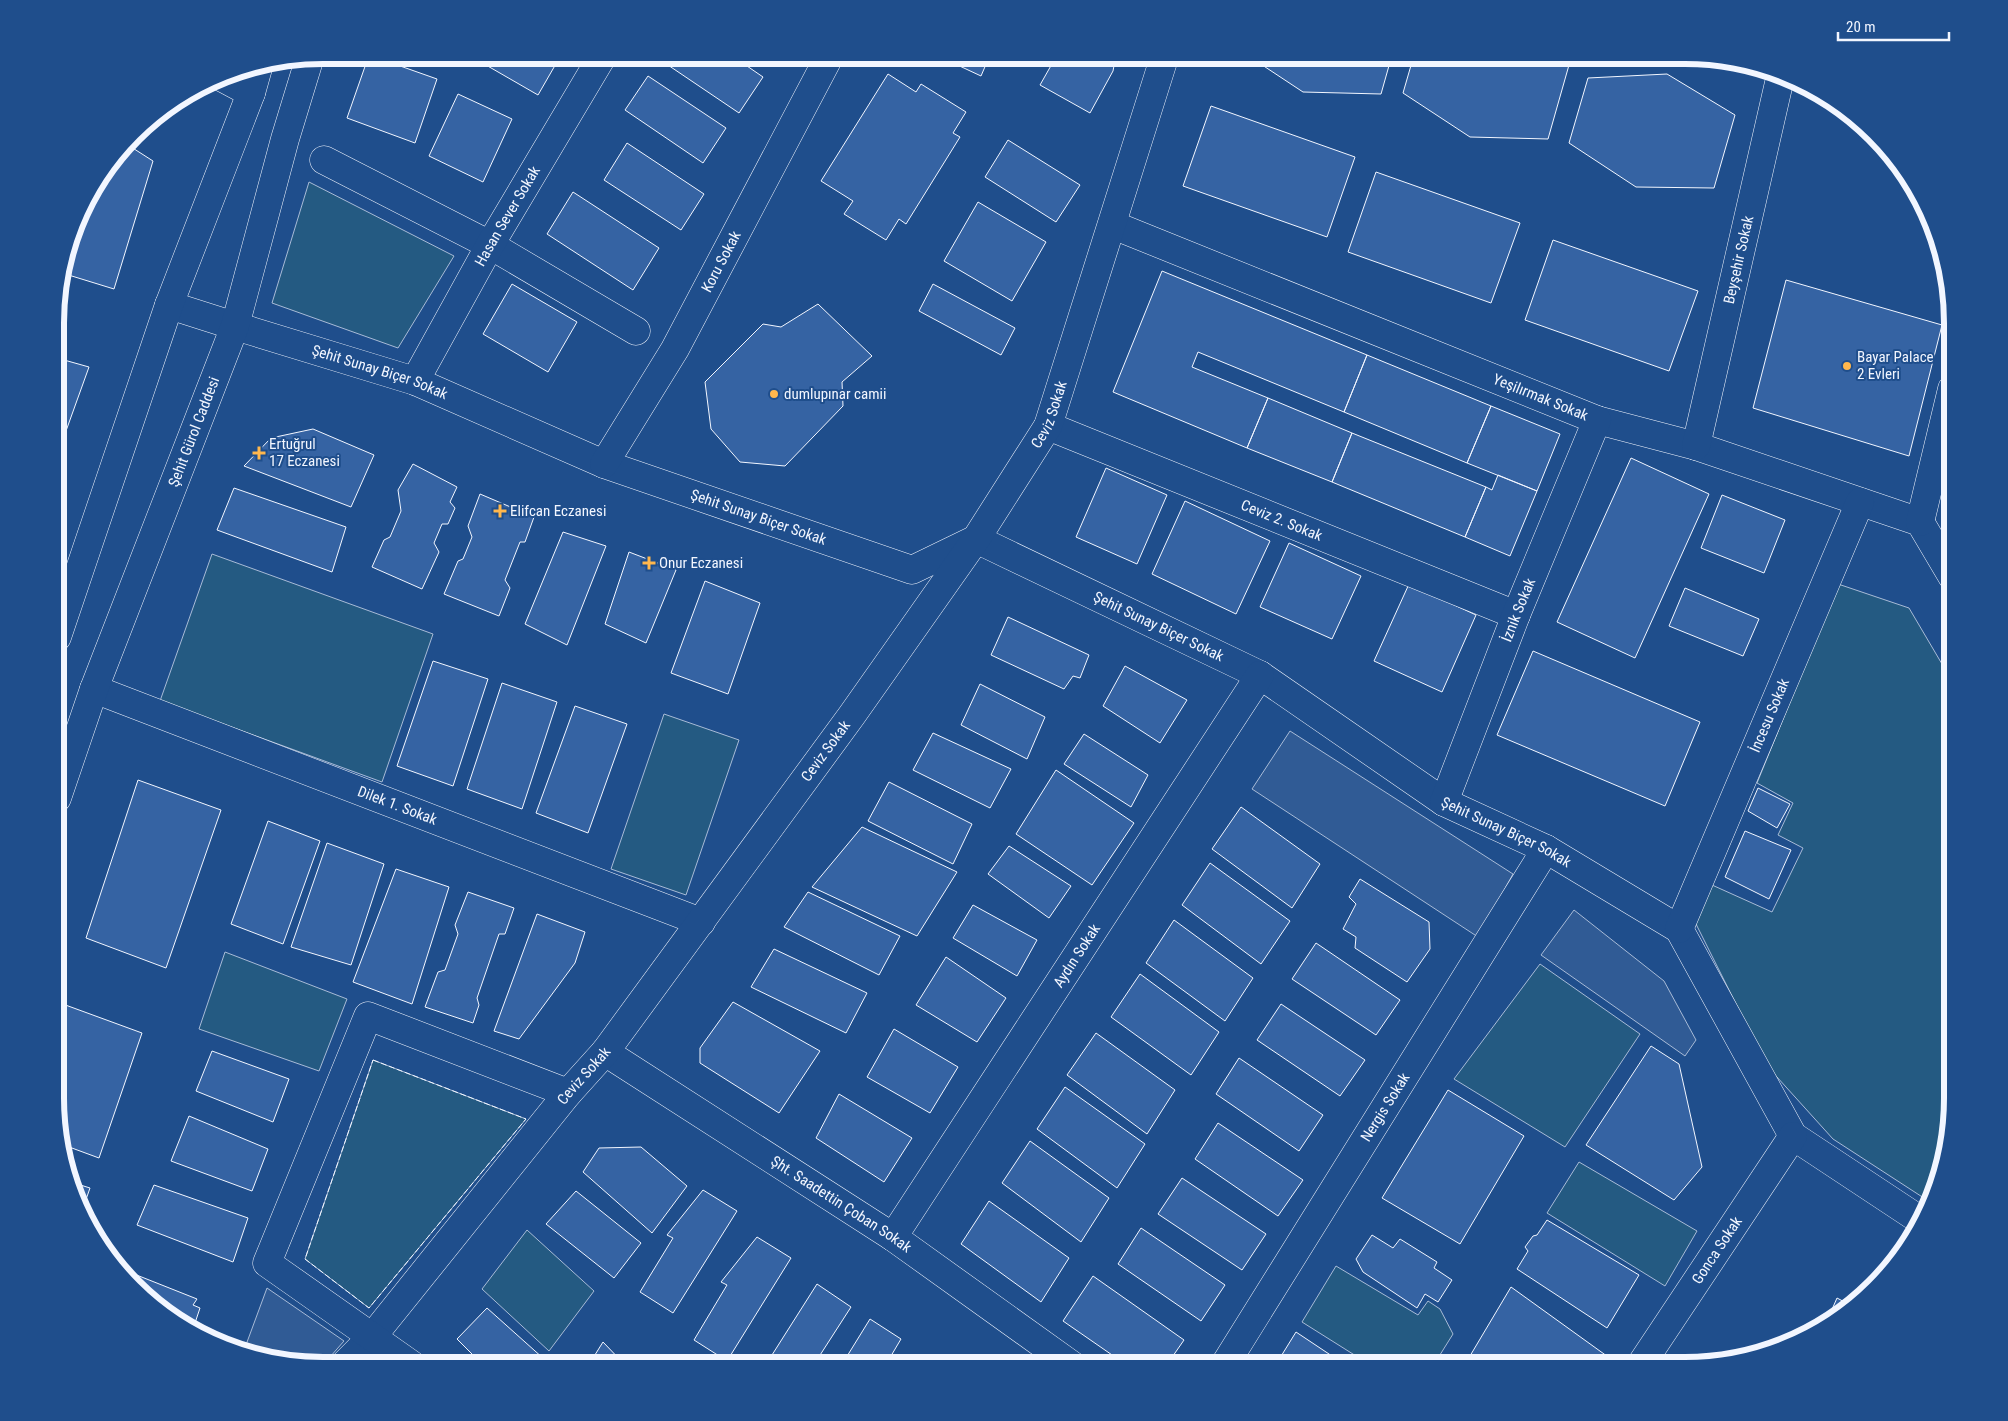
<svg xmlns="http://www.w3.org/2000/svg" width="2008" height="1421" viewBox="0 0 2008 1421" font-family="'Roboto Condensed',sans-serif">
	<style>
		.green { fill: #245a82; stroke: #a8bbd7 }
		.parking { fill: #305b95; stroke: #a8bbd7 }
		.building { fill: #3563a3; stroke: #f2f6ff }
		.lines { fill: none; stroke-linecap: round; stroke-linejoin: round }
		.minor-casing { stroke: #f2f6ff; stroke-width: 29 }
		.major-casing { stroke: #f2f6ff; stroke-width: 29 }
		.minor { stroke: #1f4e8c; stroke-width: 28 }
		.major { stroke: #1f4e8c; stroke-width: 28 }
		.fence { stroke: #f2f6ff; stroke-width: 1; stroke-dasharray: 6 2.5; stroke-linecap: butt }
		.poi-dot { fill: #ffb74d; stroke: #1f4e8c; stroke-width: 2 }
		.labels { text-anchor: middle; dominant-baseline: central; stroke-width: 4; stroke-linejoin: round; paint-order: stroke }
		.street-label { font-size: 15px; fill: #f2f6ff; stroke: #1f4e8c }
		.poi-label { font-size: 15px; fill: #f2f6ff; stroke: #1f4e8c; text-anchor: start }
		.rim { fill: none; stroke: #f2f6ff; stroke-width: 6 }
	</style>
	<rect width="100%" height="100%" fill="#1f4e8c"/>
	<path class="green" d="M 309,182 L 454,256 L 398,348 L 272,303 Z
		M 212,554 L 433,634 L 382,782 L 160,701 Z
		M 1838,584 L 1909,608 L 1952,681 L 1952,1116 L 1939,1185 L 1930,1202 L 1833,1139 L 1767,1066 L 1695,922 L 1712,885 L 1772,912 L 1803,848 L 1778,835 L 1793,803 L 1757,783 Z
		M 664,714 L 739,740 L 686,895 L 611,869 Z
		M 225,952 L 347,999 L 319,1071 L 199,1029 Z
		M 1540,964 L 1640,1034 L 1565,1147 L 1454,1079 Z
		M 373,1060 L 526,1119 L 369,1308 L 305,1259 Z
		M 1579,1162 L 1697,1231 L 1665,1286 L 1547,1213 Z
		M 527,1230 L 594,1291 L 549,1351 L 482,1289 Z
		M 1336,1266 L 1418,1315 L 1428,1301 L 1440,1309 L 1453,1334 L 1433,1366 L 1372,1366 L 1302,1322 Z"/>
	<path class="parking" d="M 1290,731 L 1513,874 L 1478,937 L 1252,789 Z
		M 1574,910 L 1664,981 L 1696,1040 L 1685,1056 L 1541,955 Z
		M 267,1288 L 344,1341 L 323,1365 L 305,1365 L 243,1353 Z"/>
	<path class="building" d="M 369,55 L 437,79 L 415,143 L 347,118 Z
		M 428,55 L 448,55 L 446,61 Z
		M 483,55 L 561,55 L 538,95 L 479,61 Z
		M 661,55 L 731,55 L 763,77 L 739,113 L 659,59 Z
		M 936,55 L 990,55 L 981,76 Z
		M 1057,55 L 1116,55 L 1113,71 L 1090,113 L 1040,85 Z
		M 1247,55 L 1392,55 L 1381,94 L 1303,92 Z
		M 1414,55 L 1552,55 L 1569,65 L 1548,139 L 1470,137 L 1403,93 Z
		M 888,74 L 916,92 L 921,84 L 966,112 L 953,133 L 960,137 L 906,224 L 899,219 L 886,240 L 844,214 L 853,201 L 821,181 Z
		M 1667,74 L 1735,115 L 1714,188 L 1636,187 L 1569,143 L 1588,78 Z
		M 648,76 L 726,128 L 703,163 L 625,110 Z
		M 458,94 L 512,119 L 483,182 L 429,156 Z
		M 1211,106 L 1355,157 L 1327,237 L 1183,186 Z
		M 1008,140 L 1080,185 L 1056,222 L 985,177 Z
		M 627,143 L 704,194 L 681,230 L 604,180 Z
		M 128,145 L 153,161 L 114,289 L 62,273 L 83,204 Z
		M 1376,172 L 1520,223 L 1491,303 L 1348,252 Z
		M 573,192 L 659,248 L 633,290 L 547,234 Z
		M 978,202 L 1046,242 L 1012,301 L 944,261 Z
		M 1553,240 L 1698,291 L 1669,371 L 1525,320 Z
		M 1162,271 L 1367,355 L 1344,412 L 1198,352 L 1192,367 L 1268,398 L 1247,448 L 1113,392 Z
		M 1786,280 L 1942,325 L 1909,456 L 1753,408 Z
		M 512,284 L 577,322 L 548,372 L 483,334 Z
		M 933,284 L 1015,328 L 1001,355 L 919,311 Z
		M 818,304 L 872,356 L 842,382 L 843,406 L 785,466 L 740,462 L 711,429 L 705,382 L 763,324 L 781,327 Z
		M 1367,355 L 1491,406 L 1467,463 L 1344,412 Z
		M 57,358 L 89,367 L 57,456 Z
		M 1268,398 L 1352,433 L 1332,482 L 1247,448 Z
		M 1491,406 L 1560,434 L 1537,491 L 1467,463 Z
		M 313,429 L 374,455 L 351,507 L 244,466 L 271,438 Z
		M 1352,433 L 1486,487 L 1465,537 L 1332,482 Z
		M 1631,458 L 1709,494 L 1635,658 L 1557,622 Z
		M 413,464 L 457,487 L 450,502 L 455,508 L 448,524 L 442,524 L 434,543 L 439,552 L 422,589 L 372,567 L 384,540 L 390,537 L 401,511 L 398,490 Z
		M 1106,468 L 1167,495 L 1137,564 L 1076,537 Z
		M 1498,475 L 1537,491 L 1510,556 L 1465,537 L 1486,487 L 1492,490 Z
		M 234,488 L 346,527 L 332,572 L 217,530 Z
		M 480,494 L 534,517 L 525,542 L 520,542 L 505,580 L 510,588 L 499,616 L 444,594 L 458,561 L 463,559 L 472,537 L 468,526 Z
		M 1722,495 L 1785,520 L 1764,573 L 1701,548 Z
		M 1185,501 L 1270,541 L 1236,614 L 1152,574 Z
		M 563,532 L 606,546 L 567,645 L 525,624 Z
		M 1289,543 L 1361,576 L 1332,639 L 1260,607 Z
		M 629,552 L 676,570 L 646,643 L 605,624 Z
		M 705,581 L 760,603 L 728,694 L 671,673 Z
		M 1409,584 L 1476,615 L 1442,692 L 1374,661 Z
		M 1685,588 L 1759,619 L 1743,656 L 1669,626 Z
		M 1008,617 L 1089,655 L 1080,678 L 1073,676 L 1064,689 L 991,655 Z
		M 1533,651 L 1700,722 L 1665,806 L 1497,735 Z
		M 433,661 L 488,679 L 453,786 L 397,766 Z
		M 1125,666 L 1187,700 L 1160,743 L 1103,706 Z
		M 502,683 L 557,702 L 522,809 L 467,789 Z
		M 980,684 L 1045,717 L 1027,759 L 961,725 Z
		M 575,706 L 627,724 L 588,833 L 536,813 Z
		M 933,733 L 1011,769 L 990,808 L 913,770 Z
		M 1084,734 L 1148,775 L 1131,807 L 1064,764 Z
		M 1056,770 L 1134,823 L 1092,885 L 1016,834 Z
		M 138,780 L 221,810 L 166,968 L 86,938 Z
		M 889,782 L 972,824 L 953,864 L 868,821 Z
		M 1758,788 L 1790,804 L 1777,828 L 1748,811 Z
		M 1241,807 L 1320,864 L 1292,908 L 1212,849 Z
		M 268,821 L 320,841 L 283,944 L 231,924 Z
		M 862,827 L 957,872 L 917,936 L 812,887 Z
		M 1745,831 L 1791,850 L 1769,899 L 1725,877 Z
		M 327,843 L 384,864 L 351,965 L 291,947 Z
		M 1009,846 L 1071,886 L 1049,918 L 988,874 Z
		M 1210,863 L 1290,921 L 1261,964 L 1182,905 Z
		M 396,869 L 449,887 L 412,1004 L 353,982 Z
		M 1360,879 L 1429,922 L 1430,949 L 1407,982 L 1355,948 L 1356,937 L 1343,929 L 1356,904 L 1349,897 Z
		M 468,892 L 514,908 L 505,934 L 499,934 L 477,998 L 479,1005 L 473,1023 L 425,1007 L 438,972 L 445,970 L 458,934 L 455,925 Z
		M 808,892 L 900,936 L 879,975 L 784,927 Z
		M 973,905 L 1037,940 L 1017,976 L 953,938 Z
		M 537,914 L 585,932 L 575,963 L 519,1039 L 494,1031 Z
		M 1174,920 L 1253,978 L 1225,1021 L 1146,963 Z
		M 1316,943 L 1400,1000 L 1376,1035 L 1292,979 Z
		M 774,949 L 867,993 L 846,1033 L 751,987 Z
		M 946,957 L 1006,998 L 977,1042 L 916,1005 Z
		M 1140,974 L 1219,1032 L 1191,1075 L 1111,1017 Z
		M 733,1002 L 820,1051 L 779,1113 L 700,1063 L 700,1048 Z
		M 60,1003 L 142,1033 L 99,1158 L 61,1144 L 57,1133 L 57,1011 Z
		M 1281,1004 L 1365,1060 L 1340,1096 L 1257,1040 Z
		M 894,1029 L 958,1067 L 930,1113 L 867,1077 Z
		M 1096,1033 L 1175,1090 L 1147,1134 L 1067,1075 Z
		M 1651,1046 L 1679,1064 L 1702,1167 L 1674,1200 L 1586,1145 Z
		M 212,1051 L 289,1079 L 273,1122 L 196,1091 Z
		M 1239,1058 L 1323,1115 L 1299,1151 L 1216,1094 Z
		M 1065,1087 L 1145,1144 L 1117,1188 L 1037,1129 Z
		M 1448,1090 L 1524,1136 L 1460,1244 L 1382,1198 Z
		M 839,1094 L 912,1138 L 884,1182 L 816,1138 Z
		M 189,1116 L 268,1149 L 252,1191 L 171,1161 Z
		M 1218,1123 L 1303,1180 L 1278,1216 L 1195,1159 Z
		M 1030,1141 L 1109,1198 L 1081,1242 L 1002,1183 Z
		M 641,1147 L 687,1186 L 652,1233 L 583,1172 L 599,1148 Z
		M 1182,1178 L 1266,1234 L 1242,1270 L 1158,1214 Z
		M 74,1183 L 90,1188 L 83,1208 Z
		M 154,1185 L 248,1218 L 233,1262 L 137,1225 Z
		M 703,1190 L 737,1211 L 673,1313 L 640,1292 L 673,1238 L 667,1235 Z
		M 576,1191 L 641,1243 L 614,1278 L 546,1224 Z
		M 989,1201 L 1069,1258 L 1041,1302 L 961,1244 Z
		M 1547,1220 L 1639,1275 L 1607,1328 L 1517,1269 L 1528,1251 L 1525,1247 L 1533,1236 L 1537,1235 Z
		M 1141,1228 L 1225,1285 L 1201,1321 L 1118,1264 Z
		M 1372,1235 L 1393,1248 L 1400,1239 L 1437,1262 L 1434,1268 L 1452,1280 L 1438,1302 L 1425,1294 L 1417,1308 L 1363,1272 L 1356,1259 Z
		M 757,1237 L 791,1258 L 727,1361 L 694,1340 L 727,1285 L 721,1282 Z
		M 124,1270 L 197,1299 L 193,1305 L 200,1308 L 193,1329 L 160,1311 Z
		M 1093,1276 L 1184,1340 L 1166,1366 L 1128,1366 L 1063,1321 Z
		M 817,1284 L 851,1307 L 813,1366 L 765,1366 Z
		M 1511,1287 L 1611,1359 L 1606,1366 L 1464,1366 Z
		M 1837,1298 L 1852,1306 L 1835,1318 L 1830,1314 Z
		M 487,1308 L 544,1359 L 539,1366 L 484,1366 L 457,1339 Z
		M 870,1319 L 901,1339 L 885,1366 L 841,1366 Z
		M 1296,1332 L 1347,1366 L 1275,1366 Z
		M 603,1342 L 626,1366 L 588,1366 Z
		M 923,1355 L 941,1366 L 916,1366 Z"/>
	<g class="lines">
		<g class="minor-casing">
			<g id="minor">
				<path d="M 219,76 L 251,93"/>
				<path d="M 324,160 L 490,245 L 636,331"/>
				<path id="s1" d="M 1113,225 L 1597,420 L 1696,446 L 1920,522 L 1952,576"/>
				<path id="s2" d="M 235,326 L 415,381 L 604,464 L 912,570 L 976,539 L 1260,675 L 1444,802 L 1546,849 L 1679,929 L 1793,1136 L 1920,1220"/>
				<path id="s3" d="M 415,381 L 490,245 L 603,55"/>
				<path id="s4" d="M 1048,426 L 1516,615"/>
				<path id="s5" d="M 1696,446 L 1781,74"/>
				<path id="s6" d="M 604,464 L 675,349 L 830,55"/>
				<path d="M 1920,522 L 1952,389"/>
				<path id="s7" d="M 94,689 L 701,922"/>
				<path id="s8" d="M 1444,802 L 1516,615 L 1597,420"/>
				<path id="s9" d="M 1679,929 L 1860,502"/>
				<path id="s10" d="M 605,1052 L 893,1237 L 1073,1366"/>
				<path id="s11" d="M 893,1237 L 1260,675"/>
				<path id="s12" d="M 344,1365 L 372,1337 L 568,1093 L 605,1052 L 852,715 L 976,539 L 1048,426 L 1165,55"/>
				<path d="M 412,1365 L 267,1263 L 368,1016 L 568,1093"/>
				<path id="s13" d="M 1224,1366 L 1546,849"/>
				<path id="s14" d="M 1640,1366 L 1793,1136"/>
			</g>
		</g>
		<g class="major-casing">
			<g id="major">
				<path d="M 169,305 L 235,326"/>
				<path d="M 57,637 L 169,305 L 251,93 L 258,68"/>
				<path id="s15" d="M 57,798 L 94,689 L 235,326 L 285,139 L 310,57"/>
			</g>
		</g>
		<use href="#minor" class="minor"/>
		<use href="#major" class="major"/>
		<path class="fence" d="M 373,1060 L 526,1119 L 369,1308 L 305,1259 Z"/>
	</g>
	<g class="poi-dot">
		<circle cx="1847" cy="366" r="5"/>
		<circle cx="774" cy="394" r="5"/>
		<path d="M256.5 445.5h5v5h5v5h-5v5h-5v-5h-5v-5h5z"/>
		<path d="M497.5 503.5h5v5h5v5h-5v5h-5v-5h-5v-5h5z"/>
		<path d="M646.5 555.5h5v5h5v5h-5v5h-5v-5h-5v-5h5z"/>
	</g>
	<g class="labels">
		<g class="street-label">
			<text stroke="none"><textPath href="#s3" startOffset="189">Hasan Sever Sokak</textPath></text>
			<text stroke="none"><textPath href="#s5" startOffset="191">Beyşehir Sokak</textPath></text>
			<text stroke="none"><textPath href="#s6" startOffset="234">Koru Sokak</textPath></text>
			<text stroke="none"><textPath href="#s2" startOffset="152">Şehit Sunay Biçer Sokak</textPath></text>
			<text stroke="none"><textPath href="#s1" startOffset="461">Yeşilırmak Sokak</textPath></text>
			<text stroke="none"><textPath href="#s12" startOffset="1186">Ceviz Sokak</textPath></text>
			<text stroke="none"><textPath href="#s15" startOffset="391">Şehit Gürol Caddesi</textPath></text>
			<text stroke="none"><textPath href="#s2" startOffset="558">Şehit Sunay Biçer Sokak</textPath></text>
			<text stroke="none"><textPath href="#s4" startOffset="252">Ceviz 2. Sokak</textPath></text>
			<text stroke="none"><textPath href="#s8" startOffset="206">İznik Sokak</textPath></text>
			<text stroke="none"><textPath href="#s2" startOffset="994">Şehit Sunay Biçer Sokak</textPath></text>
			<text stroke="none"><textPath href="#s9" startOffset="232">İncesu Sokak</textPath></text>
			<text stroke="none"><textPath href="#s12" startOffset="781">Ceviz Sokak</textPath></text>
			<text stroke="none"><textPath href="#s7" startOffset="325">Dilek 1. Sokak</textPath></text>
			<text stroke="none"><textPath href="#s2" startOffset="1399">Şehit Sunay Biçer Sokak</textPath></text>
			<text stroke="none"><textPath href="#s11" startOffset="336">Aydın Sokak</textPath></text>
			<text stroke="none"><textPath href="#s12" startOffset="376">Ceviz Sokak</textPath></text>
			<text stroke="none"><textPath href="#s13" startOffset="305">Nergis Sokak</textPath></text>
			<text stroke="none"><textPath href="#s10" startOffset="281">Şht. Saadettin Çoban Sokak</textPath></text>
			<text stroke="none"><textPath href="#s14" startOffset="139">Gonca Sokak</textPath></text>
		</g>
		<g class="poi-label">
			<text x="1857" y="357">Bayar Palace<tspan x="1857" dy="17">2 Evleri</tspan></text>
			<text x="784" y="394">dumlupınar camii</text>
			<text x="269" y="444">Ertuğrul<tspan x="269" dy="17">17 Eczanesi</tspan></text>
			<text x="510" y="511">Elifcan Eczanesi</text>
			<text x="659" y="563">Onur Eczanesi</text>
		</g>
	</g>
	<path d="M0 0H2008V1421H0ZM323 64H1685A259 259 0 0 1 1944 323V1098A259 259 0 0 1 1685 1357H323A259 259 0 0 1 64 1098V323A259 259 0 0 1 323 64Z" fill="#1f4e8c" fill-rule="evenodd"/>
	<path class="rim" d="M323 64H1685A259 259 0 0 1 1944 323V1098A259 259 0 0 1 1685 1357H323A259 259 0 0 1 64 1098V323A259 259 0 0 1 323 64Z"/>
	<path d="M1838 32v8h111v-8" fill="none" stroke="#f2f6ff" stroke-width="2.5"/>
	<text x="1846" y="32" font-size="15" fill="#f2f6ff" stroke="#1f4e8c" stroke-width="4" paint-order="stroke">20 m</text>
</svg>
